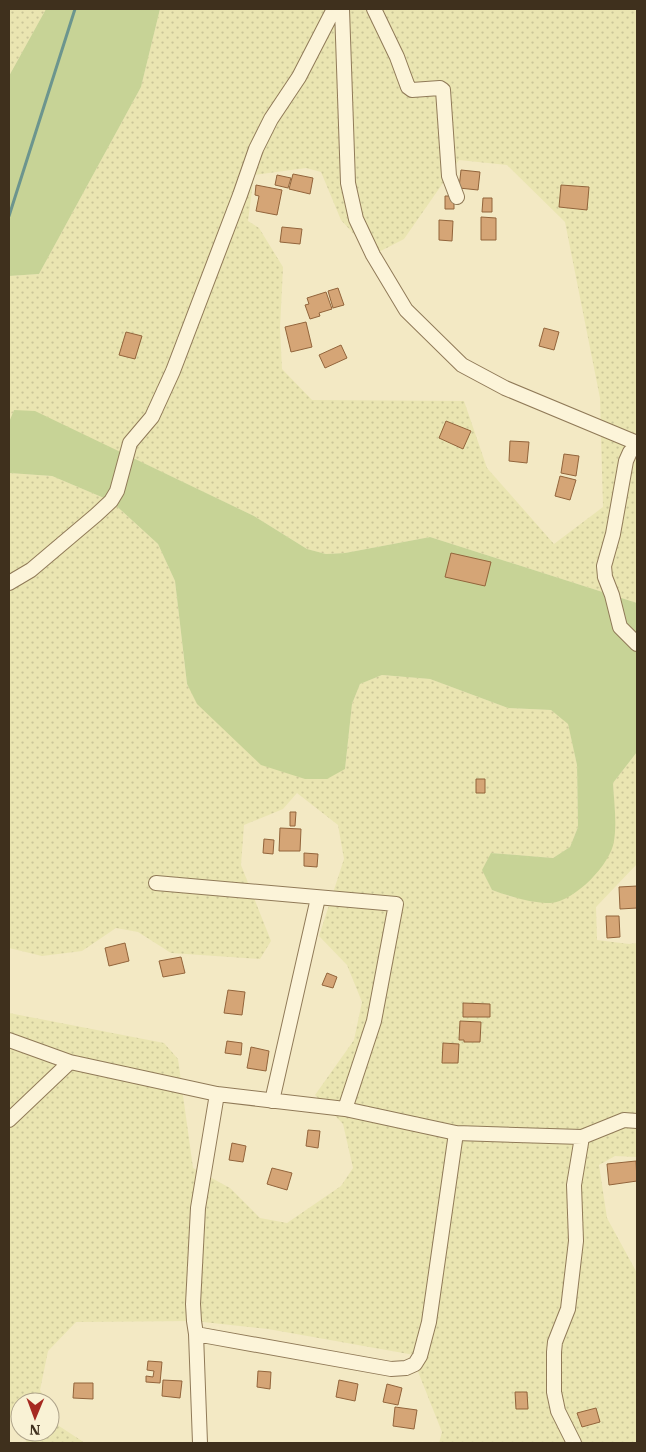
<svg xmlns="http://www.w3.org/2000/svg" width="646" height="1452" viewBox="0 0 646 1452" font-family="'IBM Plex Serif',serif">
	<style>
		.farmland { fill: url(#farmland-dots); fill-rule: evenodd }
		.green { fill: #c7d396 }
		.lines { fill: none; stroke-linecap: round; stroke-linejoin: round }
		.stream { stroke: #6c958e; stroke-width: 3 }
		.building { fill: #d5a576; stroke: #92643b }
		.minor-casing { stroke: #907a58; stroke-width: 16 }
		.minor { stroke: #fcf4d9; stroke-width: 14 }
	</style>
	<defs>
		<pattern id="farmland-dots" width="8" height="8" patternUnits="userSpaceOnUse" patternTransform="scale(1.25)"><rect width="8" height="8" fill="#eae5b1"/><path d="M2 2h.1M6 6h.1" fill="none" stroke="#cac598" stroke-width="1.8" stroke-linecap="round"/></pattern>
	</defs>
	<rect width="100%" height="100%" fill="#f3e9c4"/>
	<path class="farmland" d="M 9,9 L 46,9 L 9,76 Z
		M 160,9 L 637,9 L 637,603 L 430,537 L 345,553 L 326,554 L 307,549 L 254,516 L 126,455 L 14,410 L 9,422 L 9,276 L 39,274 L 141,87 ZM 459,160 L 507,165 L 565,222 L 600,398 L 603,507 L 554,544 L 487,468 L 464,401 L 312,400 L 282,369 L 280,328 L 283,267 L 259,228 L 248,221 L 254,175 L 306,168 L 321,172 L 341,220 L 373,255 L 404,239 Z
		M 9,473 L 52,476 L 111,501 L 158,544 L 175,581 L 187,685 L 345,769 L 352,704 L 360,684 L 382,675 L 430,679 L 508,708 L 551,710 L 568,723 L 577,765 L 578,827 L 570,847 L 553,858 L 491,853 L 492,890 L 512,897 L 533,901 L 615,823 L 613,783 L 637,752 L 637,864 L 596,907 L 597,940 L 629,944 L 637,943 L 637,1157 L 615,1156 L 599,1165 L 607,1218 L 637,1273 L 637,1443 L 439,1443 L 442,1432 L 415,1364 L 420,1356 L 268,1329 L 194,1321 L 76,1322 L 48,1351 L 40,1390 L 46,1402 L 20,1402 L 20,1426 L 17,1419 L 9,1417 L 9,1013 L 164,1043 L 178,1059 L 193,1168 L 230,1188 L 260,1218 L 287,1223 L 341,1186 L 353,1168 L 343,1124 L 315,1095 L 354,1040 L 362,1002 L 347,965 L 319,936 L 344,859 L 338,825 L 297,793 L 283,809 L 244,825 L 241,865 L 271,941 L 260,959 L 171,953 L 138,932 L 116,928 L 82,951 L 42,956 L 9,948 Z
		M 50,1409 L 59,1426 L 85,1443 L 27,1443 L 22,1432 L 50,1432 Z"/>
	<path class="green" d="M 46,9 L 160,9 L 141,87 L 39,274 L 9,276 L 9,76 Z
		M 14,410 L 35,411 L 254,516 L 307,549 L 326,554 L 345,553 L 430,537 L 637,603 L 637,752 L 613,783 C 614,802 617,822 614,841 C 611,864 575,901 551,903 C 531,903 511,897 492,890 L 482,870 L 491,853 L 553,858 L 570,847 L 578,827 L 577,765 L 568,724 L 551,710 L 508,708 L 430,679 L 382,675 L 360,684 L 352,704 L 345,769 L 327,779 L 305,779 L 261,765 L 197,704 L 187,684 L 175,581 L 158,544 L 111,501 L 52,476 L 9,473 L 9,422 Z"/>
	<g class="lines">
		<path class="stream" d="M 9,216 L 75,9"/>
	</g>
	<path class="building" d="M 461,170 L 480,172 L 478,190 L 459,188 Z
		M 293,174 L 313,178 L 310,194 L 289,189 Z
		M 277,175 L 291,178 L 288,188 L 275,185 Z
		M 256,185 L 282,190 L 277,215 L 256,211 L 259,196 L 255,195 Z
		M 561,185 L 589,187 L 587,210 L 559,207 Z
		M 445,196 L 454,196 L 454,209 L 445,209 Z
		M 483,198 L 492,198 L 492,212 L 482,212 Z
		M 481,217 L 496,218 L 496,240 L 481,240 Z
		M 439,220 L 453,221 L 452,241 L 439,240 Z
		M 282,227 L 302,229 L 300,244 L 280,242 Z
		M 338,288 L 344,305 L 333,308 L 328,291 Z
		M 326,292 L 332,309 L 319,313 L 320,316 L 310,319 L 305,305 L 309,304 L 307,298 Z
		M 306,322 L 312,347 L 291,352 L 285,327 Z
		M 544,328 L 559,332 L 554,350 L 539,346 Z
		M 126,332 L 142,336 L 135,359 L 119,355 Z
		M 341,345 L 347,358 L 325,368 L 319,355 Z
		M 446,421 L 471,431 L 463,449 L 439,438 Z
		M 510,441 L 529,442 L 527,463 L 509,461 Z
		M 564,454 L 579,456 L 576,476 L 561,473 Z
		M 560,476 L 576,480 L 570,500 L 555,496 Z
		M 451,553 L 491,562 L 485,586 L 445,577 Z
		M 476,779 L 485,779 L 485,793 L 476,793 Z
		M 290,812 L 296,812 L 295,826 L 290,826 Z
		M 280,828 L 301,829 L 300,851 L 279,851 Z
		M 264,839 L 274,840 L 273,854 L 263,853 Z
		M 304,853 L 318,854 L 317,867 L 304,866 Z
		M 637,886 L 637,908 L 620,909 L 619,887 Z
		M 606,916 L 619,916 L 620,937 L 607,938 Z
		M 125,943 L 129,961 L 109,966 L 105,948 Z
		M 181,957 L 185,973 L 163,977 L 159,961 Z
		M 327,973 L 337,977 L 333,988 L 322,985 Z
		M 228,990 L 245,992 L 242,1015 L 224,1013 Z
		M 463,1003 L 490,1004 L 490,1017 L 463,1017 Z
		M 460,1021 L 481,1022 L 480,1042 L 464,1042 L 464,1040 L 459,1040 Z
		M 227,1041 L 242,1043 L 241,1055 L 225,1053 Z
		M 443,1043 L 459,1044 L 458,1063 L 442,1063 Z
		M 251,1047 L 269,1051 L 266,1071 L 247,1068 Z
		M 308,1130 L 320,1131 L 318,1148 L 306,1146 Z
		M 232,1143 L 246,1146 L 243,1162 L 229,1160 Z
		M 636,1161 L 637,1181 L 609,1185 L 607,1164 Z
		M 272,1168 L 292,1173 L 287,1190 L 267,1184 Z
		M 148,1361 L 162,1362 L 160,1383 L 146,1382 L 146,1376 L 153,1377 L 154,1371 L 147,1370 Z
		M 258,1371 L 271,1372 L 270,1389 L 257,1387 Z
		M 163,1380 L 182,1381 L 180,1398 L 162,1396 Z
		M 339,1380 L 358,1384 L 355,1401 L 336,1397 Z
		M 74,1383 L 93,1383 L 93,1399 L 73,1398 Z
		M 387,1384 L 402,1388 L 398,1405 L 383,1402 Z
		M 515,1392 L 527,1392 L 528,1409 L 516,1409 Z
		M 395,1407 L 417,1410 L 414,1429 L 393,1426 Z
		M 596,1408 L 600,1422 L 582,1427 L 577,1413 Z"/>
	<g class="lines">
		<g class="minor-casing">
			<path id="minor" d="M 342,9 L 348,183 L 356,219 L 373,255 L 406,310 L 462,365 L 505,388 L 637,443
				M 374,9 L 397,57 L 408,87 L 412,90 L 440,88 L 443,90 L 449,176 L 457,197
				M 637,446 L 630,452 L 626,461 L 613,534 L 604,566 L 605,577 L 612,595 L 620,627 L 637,644
				M 9,583 L 31,570 L 96,515 L 111,501 L 117,491 L 130,443 L 152,417 L 173,371 L 240,195 L 256,149 L 271,119 L 299,77 L 334,9
				M 156,883 L 396,904 L 374,1021 L 345,1109
				M 9,1040 L 70,1062 L 217,1094 L 345,1109 L 456,1133 L 582,1137 L 624,1120 L 637,1121
				M 272,1101 L 318,898
				M 9,1120 L 70,1062
				M 196,1334 L 391,1369 L 406,1368 L 415,1364 L 420,1356 L 429,1322 L 456,1133
				M 200,1443 L 196,1334 L 194,1321 L 193,1304 L 198,1208 L 217,1094
				M 574,1443 L 558,1411 L 554,1392 L 554,1352 L 555,1342 L 568,1309 L 576,1241 L 574,1185 L 582,1137"/>
		</g>
		<use href="#minor" class="minor"/>
	</g>
	<rect width="646" height="1452" fill="none" stroke="#3f301d" stroke-width="20"/>
	<g transform="translate(35 1417) rotate(181)"><circle r="24" fill="#f9f2d5" stroke="#afa48b"/>
	<path d="M0-4L9 19L0 12L-9 19Z" fill="#a62a21"/>
	<text y="-8" font-size="14" font-weight="bold" text-anchor="middle" fill="#3f301d">N</text>
	</g>
</svg>
